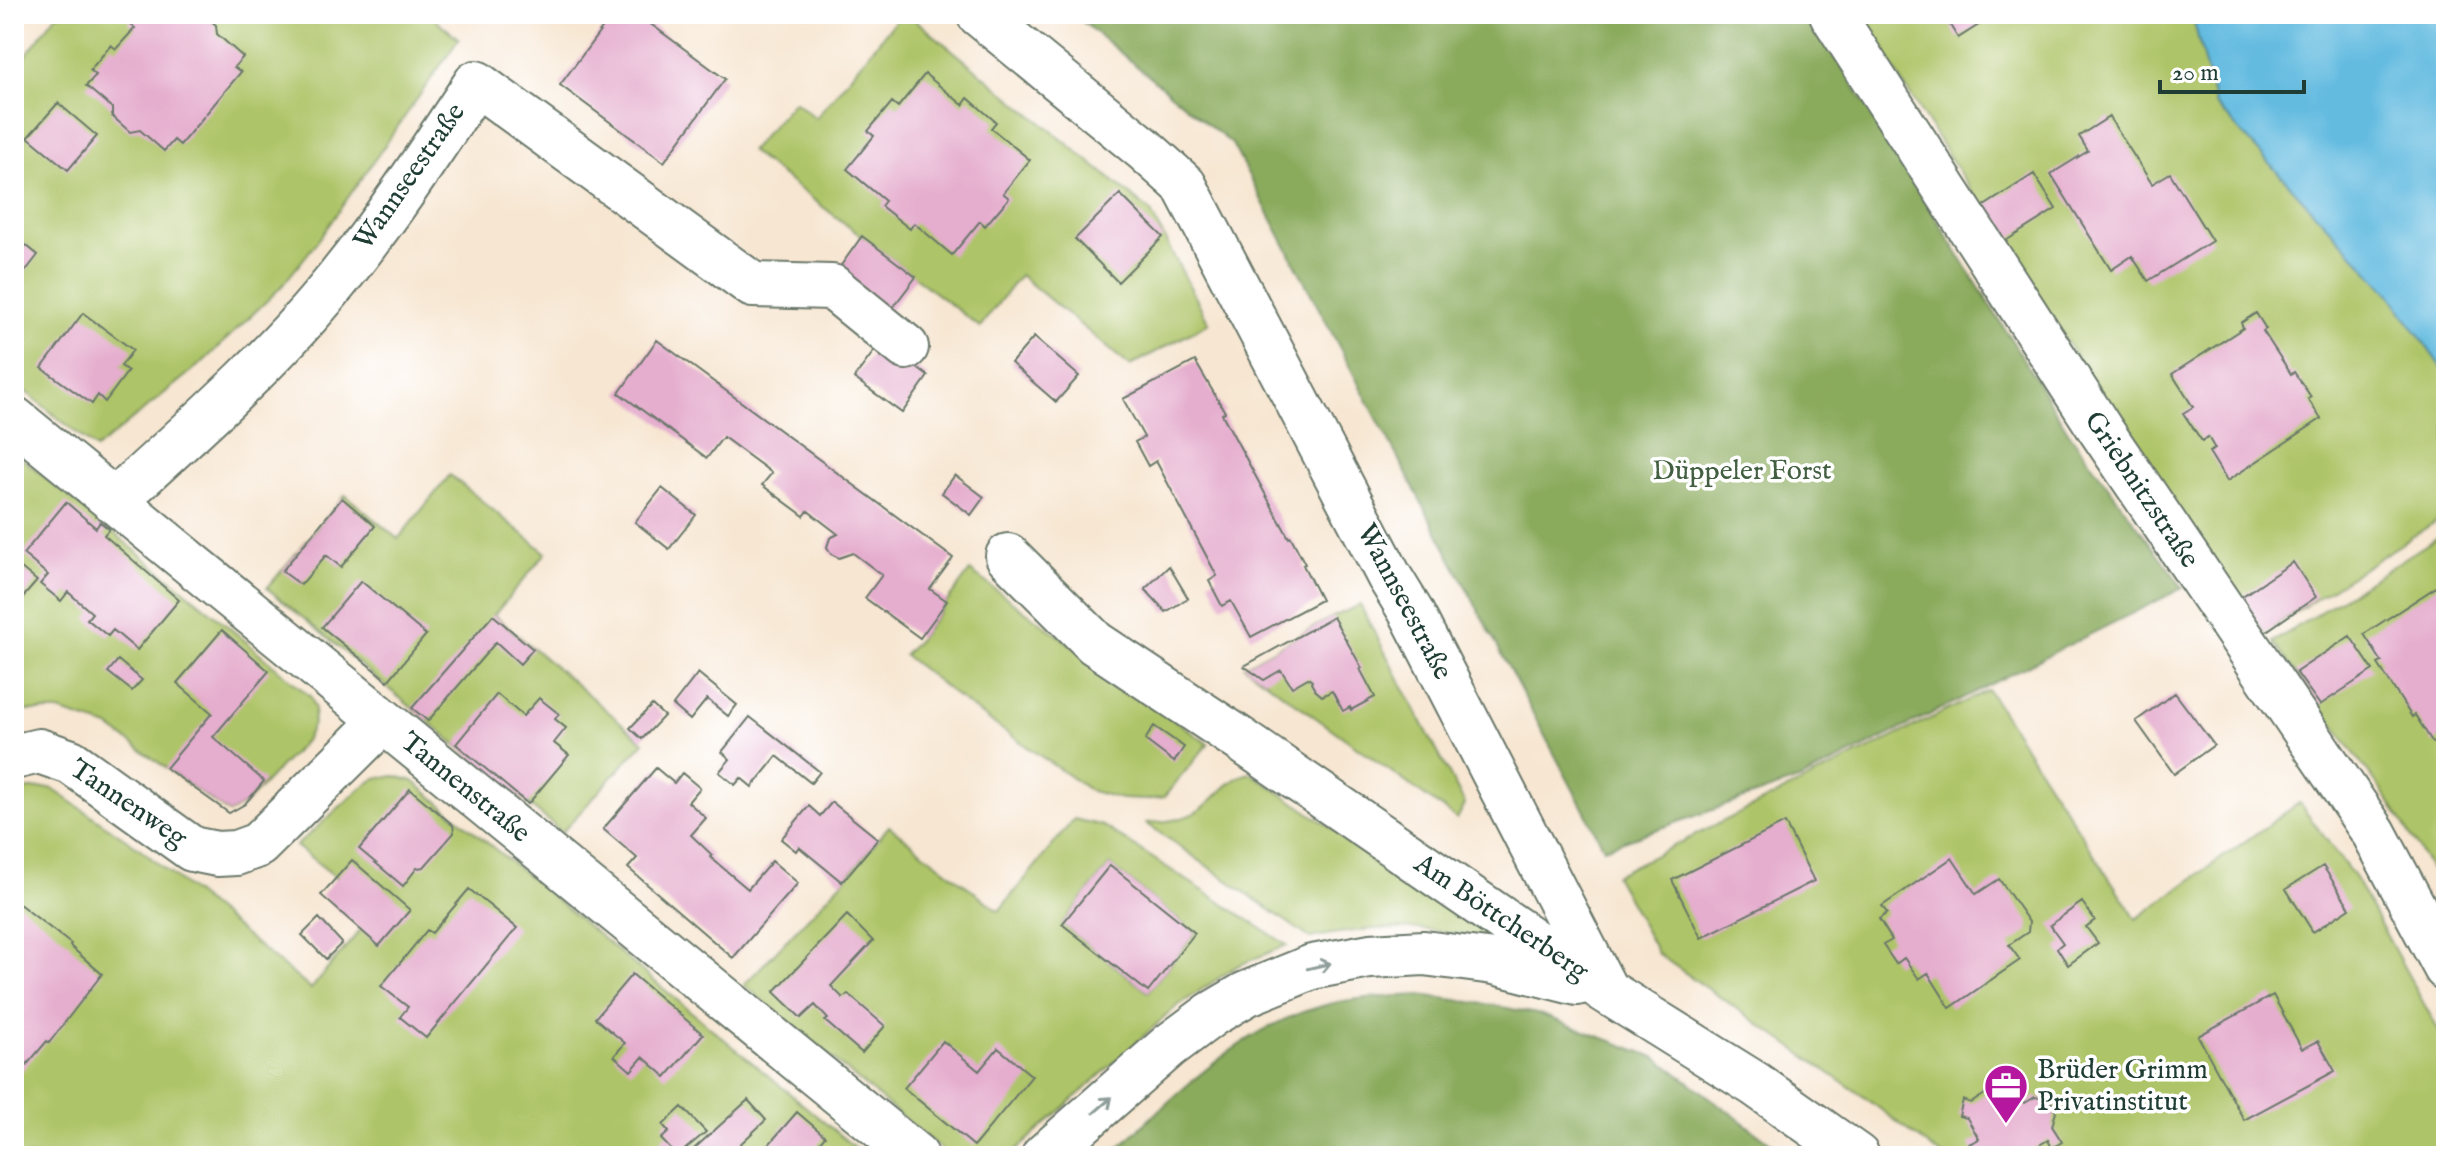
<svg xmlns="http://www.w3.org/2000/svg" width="2460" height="1170" viewBox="0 0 2460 1170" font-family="'IM FELL English',serif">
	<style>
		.green { fill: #aec468; stroke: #66804e; stroke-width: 2; fill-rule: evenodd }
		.forest { fill: #8aaa5c; stroke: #547448; stroke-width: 2 }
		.water { fill: #63bbe0; stroke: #417c8a; stroke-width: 2 }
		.building { fill: #e5adce }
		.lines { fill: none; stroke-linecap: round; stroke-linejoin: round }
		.street-casing { stroke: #6b786b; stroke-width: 48 }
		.street { stroke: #fff; stroke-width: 44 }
		.oneway { stroke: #8f9e9a }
		.labels { text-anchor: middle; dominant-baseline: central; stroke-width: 7; stroke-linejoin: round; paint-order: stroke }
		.street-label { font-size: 28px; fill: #1f3d34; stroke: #fff }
		.park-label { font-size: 28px; fill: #435f41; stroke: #fff }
		.poi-label { font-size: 28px; fill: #1f3d34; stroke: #fff; text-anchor: start }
	</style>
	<rect width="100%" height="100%" fill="#fff"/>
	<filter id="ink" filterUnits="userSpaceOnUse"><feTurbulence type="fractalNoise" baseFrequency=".0125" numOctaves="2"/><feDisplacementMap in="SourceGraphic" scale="16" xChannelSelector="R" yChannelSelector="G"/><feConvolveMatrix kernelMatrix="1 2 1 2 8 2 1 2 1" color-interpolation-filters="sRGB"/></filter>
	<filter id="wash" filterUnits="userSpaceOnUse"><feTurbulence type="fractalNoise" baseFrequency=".006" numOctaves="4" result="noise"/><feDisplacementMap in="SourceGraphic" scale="32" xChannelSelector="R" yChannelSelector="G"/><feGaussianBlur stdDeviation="1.8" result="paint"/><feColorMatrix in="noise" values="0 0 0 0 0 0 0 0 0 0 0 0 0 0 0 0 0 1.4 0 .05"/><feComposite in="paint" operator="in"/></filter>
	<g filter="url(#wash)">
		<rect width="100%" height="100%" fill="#f7e6d1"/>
		<path class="green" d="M 57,14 L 429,14 L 459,39 L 317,242 L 281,287 L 204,361 L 96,449 L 14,382 L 14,71 Z
			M 901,14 L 908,14 L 1150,211 L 1209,323 L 1130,366 L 1020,275 L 980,327 L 750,151 L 794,101 L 816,118 Z
			M 1859,14 L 2192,14 L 2215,104 L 2389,293 L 2446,374 L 2446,515 L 2265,632 L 2141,459 Z
			M 14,452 L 210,611 L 311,697 L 315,709 L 313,724 L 305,741 L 245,804 L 229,813 L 109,727 L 58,711 L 14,711 Z
			M 450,475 L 546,553 L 494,615 L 644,742 L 562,832 L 267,588 L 345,495 L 398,539 Z
			M 2446,532 L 2446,894 L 2389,801 L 2273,642 Z
			M 970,571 L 1208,744 L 1164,797 L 1146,800 L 1122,799 L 1091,791 L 977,712 L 904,655 L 920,638 Z
			M 1360,605 L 1465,804 L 1457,819 L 1244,666 L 1333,617 Z
			M 1988,690 L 2136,919 L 2299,803 L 2355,878 L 2446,1044 L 2446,1156 L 1942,1156 L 1867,1099 L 1658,954 L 1615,875 Z
			M 1251,773 L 1503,944 C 1435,926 1380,923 1310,938 L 1146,823 C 1164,822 1185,820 1201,809 C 1217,798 1230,776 1251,773 Z
			M 395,776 L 413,781 L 865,1156 L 14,1156 L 14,790 L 51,788 L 139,848 L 311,989 L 361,929 L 337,878 L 296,846 L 361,788 L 376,778 Z
			M 1074,819 L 1103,826 L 1287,945 L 1237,966 L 1176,1007 L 1010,1156 L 949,1156 L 744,985 L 842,882 L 889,826 L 999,911 ZM 1110,865 L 1195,933 L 1148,992 L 1062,924 Z"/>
		<path class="forest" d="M 1073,14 L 1810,14 L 2069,433 L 2183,588 L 1801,779 L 1604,848 L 1232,144 Z
			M 1420,995 L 1492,1005 L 1542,1015 L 1657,1058 L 1788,1156 L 1109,1156 C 1174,1099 1236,1029 1322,1006 C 1353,997 1388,997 1420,995 Z"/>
		<path class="water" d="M 2192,14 L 2446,14 L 2446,374 L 2389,293 L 2215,104 Z"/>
		<g id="blocks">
			<path class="building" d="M 136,14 L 203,14 L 216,25 L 217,34 L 243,57 L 234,67 L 241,72 L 180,145 L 174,140 L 164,151 L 140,130 L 130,132 L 112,116 L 112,108 L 86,86 L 96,75 L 90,70 L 111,45 L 116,49 L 135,28 L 129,23 Z
				M 613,14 L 637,14 L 725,79 L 664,162 L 560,85 Z
				M 1943,14 L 1996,14 L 1958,38 Z
				M 925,74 L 963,105 L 968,98 L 996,122 L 991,128 L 1030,160 L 1003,193 L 1009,198 L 985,226 L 980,221 L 952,255 L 914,223 L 910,229 L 881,206 L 885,201 L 847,169 L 874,136 L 868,131 L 892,102 L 898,107 Z
				M 58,103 L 97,136 L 68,170 L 28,137 Z
				M 2109,117 L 2152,184 L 2170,173 L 2212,241 L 2148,281 L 2132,256 L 2111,270 L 2051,174 L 2088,151 L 2079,136 Z
				M 2034,174 L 2056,209 L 2004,242 L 1981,208 Z
				M 1120,194 L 1163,237 L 1118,282 L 1075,239 Z
				M 14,224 L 22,230 L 16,237 L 38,255 L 14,286 Z
				M 862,236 L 916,277 L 890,311 L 837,271 Z
				M 83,313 L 133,350 L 121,366 L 128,371 L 105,402 L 98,395 L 92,404 L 42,368 Z
				M 2256,313 L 2266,329 L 2263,331 L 2291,374 L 2294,372 L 2311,397 L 2308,399 L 2321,419 L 2227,481 L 2209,452 L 2215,449 L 2208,437 L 2202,441 L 2183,413 L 2193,407 L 2172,374 L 2243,328 L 2241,323 Z
				M 1034,337 L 1079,376 L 1056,402 L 1011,363 Z
				M 657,340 L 953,558 L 930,589 L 947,601 L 920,638 L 865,598 L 882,575 L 853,553 L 839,558 L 831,554 L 827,547 L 830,538 L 838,534 L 808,511 L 804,516 L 762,485 L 772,473 L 723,437 L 707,458 L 619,393 Z
				M 881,342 L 928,376 L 902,413 L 854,378 Z
				M 1195,361 L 1225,412 L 1222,414 L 1289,538 L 1291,537 L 1305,564 L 1303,565 L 1321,600 L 1251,637 L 1231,601 L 1222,606 L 1209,581 L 1217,576 L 1156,461 L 1148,466 L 1135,442 L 1144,437 L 1123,399 Z
				M 955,475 L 984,497 L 971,515 L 942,493 Z
				M 662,488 L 696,515 L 669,549 L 635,522 Z
				M 342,498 L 375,526 L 341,567 L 326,555 L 301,585 L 282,571 Z
				M 66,502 L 96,528 L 100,522 L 109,529 L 104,535 L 179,600 L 137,650 L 113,630 L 108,636 L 87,619 L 92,613 L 68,592 L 61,601 L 40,584 L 48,575 L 23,554 Z
				M 14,562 L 37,581 L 19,602 L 14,598 Z
				M 2293,562 L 2316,597 L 2265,632 L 2241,597 Z
				M 1169,566 L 1188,598 L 1166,612 L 1145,589 Z
				M 361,581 L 426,635 L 388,681 L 322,627 Z
				M 2444,582 L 2446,585 L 2446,735 L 2433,743 L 2415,715 L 2412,717 L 2378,664 L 2382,662 L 2364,634 Z
				M 493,615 L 533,649 L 520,664 L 496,642 L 428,721 L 412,708 Z
				M 1333,617 L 1362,668 L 1360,669 L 1375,697 L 1351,710 L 1350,707 L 1343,711 L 1332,691 L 1322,696 L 1315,690 L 1311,683 L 1312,681 L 1308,678 L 1292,687 L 1281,670 L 1264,680 L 1244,666 Z
				M 222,630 L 269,671 L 213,737 L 264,781 L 245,804 L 229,813 L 166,768 L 212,713 L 177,683 Z
				M 2350,636 L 2373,670 L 2320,705 L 2296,672 Z
				M 118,660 L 142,680 L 132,691 L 108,672 Z
				M 698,673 L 737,705 L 728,716 L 707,699 L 690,720 L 673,705 Z
				M 2175,693 L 2214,745 L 2174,774 L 2136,721 Z
				M 497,694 L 523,716 L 539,698 L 559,714 L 555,719 L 566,728 L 554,743 L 569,755 L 528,804 L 456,744 Z
				M 652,705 L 664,716 L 642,739 L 630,728 Z
				M 750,717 L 820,772 L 811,783 L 777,756 L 752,787 L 741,778 L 735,785 L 719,772 L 730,759 L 722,752 Z
				M 1154,726 L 1184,747 L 1174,762 L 1145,740 Z
				M 656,768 L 674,783 L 682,773 L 700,788 L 688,802 L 706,818 L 691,835 L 712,855 L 710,857 L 748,889 L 772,861 L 798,883 L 733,958 L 628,868 L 637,858 L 603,829 Z
				M 410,789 L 453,825 L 454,833 L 424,867 L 417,868 L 403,886 L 359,849 Z
				M 832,802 L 878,839 L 842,882 L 799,847 L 796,851 L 781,839 L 809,806 L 820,816 Z
				M 1785,823 L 1814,881 L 1701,938 L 1672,880 Z
				M 1952,858 L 1976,894 L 1999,879 L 2029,922 L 2028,932 L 2009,945 L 2020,960 L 1950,1008 L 1928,973 L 1919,979 L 1904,958 L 1896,964 L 1883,945 L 1892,940 L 1879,919 L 1887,913 L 1882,906 Z
				M 352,860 L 410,910 L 379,946 L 321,895 Z
				M 1110,865 L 1195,933 L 1148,992 L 1062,924 Z
				M 2323,866 L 2350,908 L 2313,932 L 2286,889 Z
				M 469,889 L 517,928 L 426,1038 L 400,1017 L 408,1007 L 381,986 L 427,930 L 432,933 Z
				M 14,900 L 71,944 L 70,946 L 102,974 L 49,1043 L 47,1041 L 19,1074 L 14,1069 Z
				M 2082,902 L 2095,920 L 2086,927 L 2098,943 L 2068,965 L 2057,948 L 2063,943 L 2050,925 Z
				M 847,915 L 873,941 L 831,986 L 843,998 L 848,994 L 885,1026 L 862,1053 L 825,1021 L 828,1019 L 815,1005 L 801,1018 L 774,992 Z
				M 319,918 L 342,943 L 326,959 L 302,935 Z
				M 632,974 L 703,1034 L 666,1077 L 643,1057 L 631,1071 L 614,1056 L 625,1043 L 595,1018 Z
				M 2273,995 L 2302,1049 L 2318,1041 L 2335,1071 L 2244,1120 L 2198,1036 Z
				M 943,1041 L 979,1071 L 998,1048 L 1032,1076 L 974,1146 L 904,1088 Z
				M 2010,1078 L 2025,1103 L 2035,1097 L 2050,1100 L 2056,1112 L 2052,1126 L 2062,1142 L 2052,1148 L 2048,1140 L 2031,1150 L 2035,1156 L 1976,1156 L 1969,1144 L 1979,1139 L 1967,1118 L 1959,1116 L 1963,1100 L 1971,1103 Z
				M 748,1100 L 766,1120 L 736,1148 L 734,1146 L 723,1156 L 686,1156 Z
				M 682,1107 L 706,1132 L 677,1156 L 661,1139 L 669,1132 L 663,1125 Z
				M 797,1112 L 825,1136 L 808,1156 L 802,1156 L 789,1146 L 781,1156 L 751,1156 L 759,1146 L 764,1150 Z"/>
		</g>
	</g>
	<g filter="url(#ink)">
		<use href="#blocks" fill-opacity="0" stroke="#6b786b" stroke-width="2"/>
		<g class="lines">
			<g class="street-casing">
				<path id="street" d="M 979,14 L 1144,149 L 1184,185 L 1389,576 L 1411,612 L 1606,991
					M 1832,14 L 2100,429 L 2374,833 L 2446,968
					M 14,419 L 916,1156
					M 115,501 C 186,435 261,371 324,296 C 380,229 428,156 476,83 L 753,285 L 832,287 L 906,347
					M 1008,556 L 1095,643 L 1241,740 L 1606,991 L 1755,1084 L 1857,1156
					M 14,757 L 39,751 L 71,762 L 192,849 L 217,854 L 236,853 L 258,845 L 383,721
					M 1044,1156 L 1169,1046 L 1212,1014 L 1246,994 L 1312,967 L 1370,956 L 1424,953 L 1494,962 L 1577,983"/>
			</g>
			<use href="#street" class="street"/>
		</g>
		<defs><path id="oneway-shaft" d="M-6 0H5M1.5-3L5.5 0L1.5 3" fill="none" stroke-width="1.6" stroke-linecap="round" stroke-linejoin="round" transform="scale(2)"/></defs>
		<g class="oneway">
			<use href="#oneway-shaft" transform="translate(1319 966) rotate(-13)"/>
			<use href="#oneway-shaft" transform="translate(1103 1105) rotate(-41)"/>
		</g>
	</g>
	<defs>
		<g id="office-pin" transform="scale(2.3)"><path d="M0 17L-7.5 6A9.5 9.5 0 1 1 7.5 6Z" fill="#b5179e" stroke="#fff"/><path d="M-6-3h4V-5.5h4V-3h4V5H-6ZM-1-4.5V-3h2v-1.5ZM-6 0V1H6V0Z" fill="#fff"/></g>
	</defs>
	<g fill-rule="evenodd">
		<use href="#office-pin" x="2006" y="1086"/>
	</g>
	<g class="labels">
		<g class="street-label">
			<text transform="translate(410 177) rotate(-55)">Wannseestraße</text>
			<text transform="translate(2141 490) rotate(56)">Griebnitzstraße</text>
			<text transform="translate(1404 602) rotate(62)">Wannseestraße</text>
			<text transform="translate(465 788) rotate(39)">Tannenstraße</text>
			<text transform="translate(128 804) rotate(34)">Tannenweg</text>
			<text transform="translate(1501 918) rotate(34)">Am Böttcherberg</text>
		</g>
		<g class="park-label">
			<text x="1742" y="471">Düppeler Forst</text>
		</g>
		<g class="poi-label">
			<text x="2037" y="1070">Brüder Grimm<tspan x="2037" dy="32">Privatinstitut</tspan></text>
		</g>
	</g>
	<rect width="2460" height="1170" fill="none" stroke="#fff" stroke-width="48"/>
	<path d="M2160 80v12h144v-12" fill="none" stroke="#1f3d34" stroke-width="4"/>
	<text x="2172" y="80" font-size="24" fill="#1f3d34" stroke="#ffffff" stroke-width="6" paint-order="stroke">20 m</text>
</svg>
